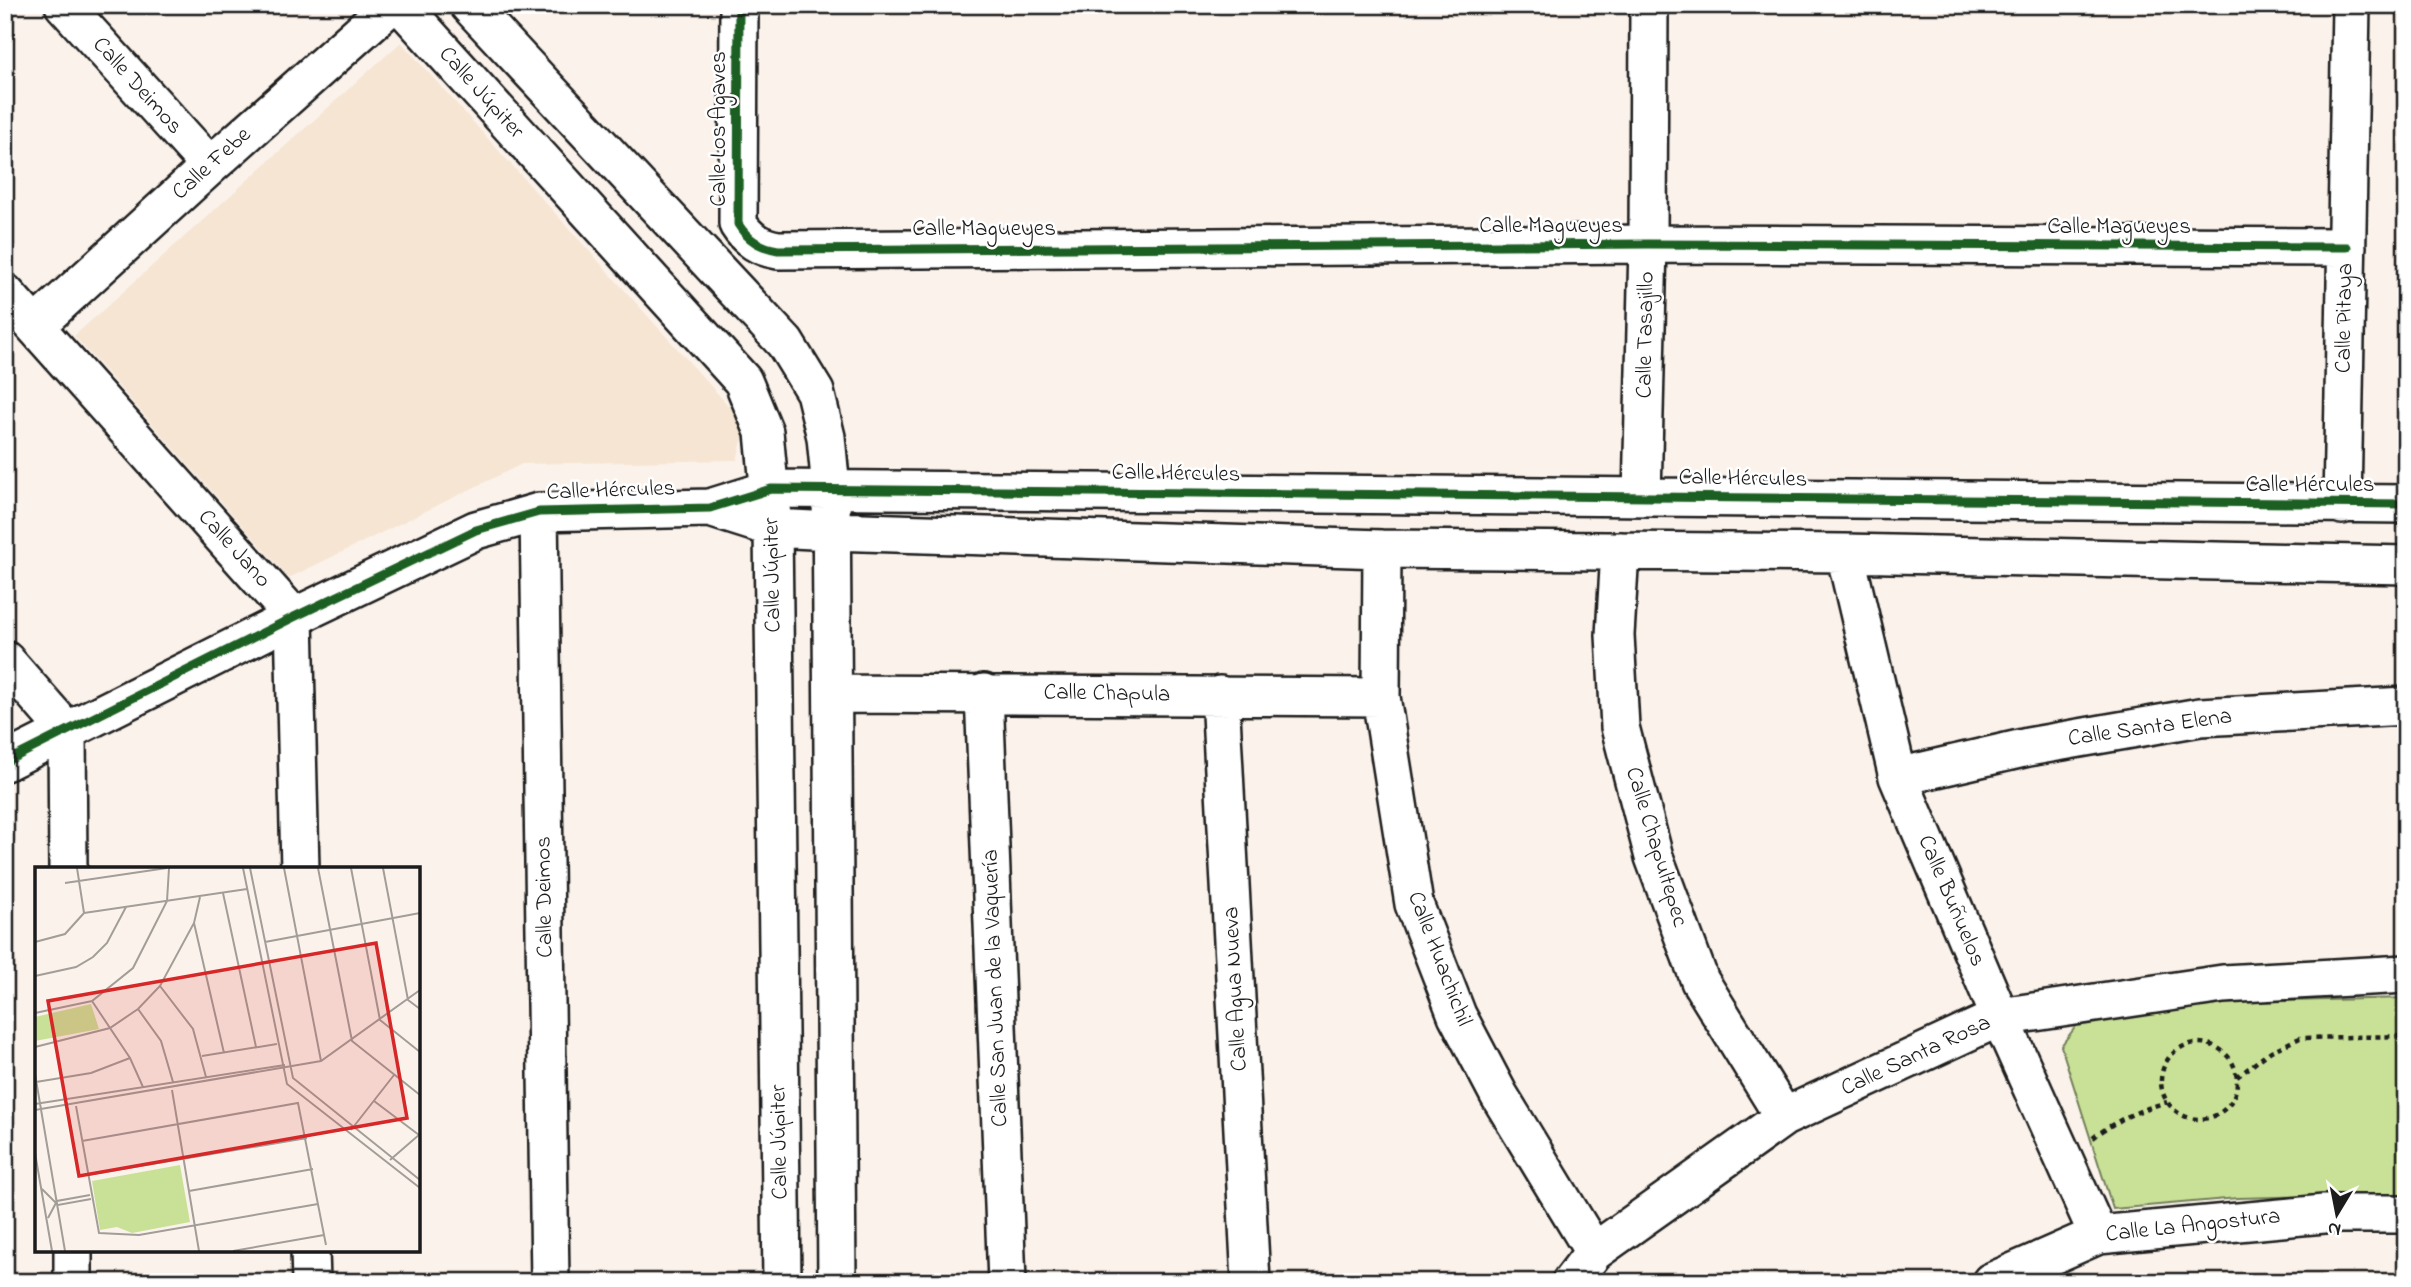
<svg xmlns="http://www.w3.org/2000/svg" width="2411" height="1287" viewBox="0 0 2411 1287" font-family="'Indie Flower',sans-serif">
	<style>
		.built { fill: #f6e5d3 }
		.green { fill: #c9e197; stroke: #727e5a; stroke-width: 2 }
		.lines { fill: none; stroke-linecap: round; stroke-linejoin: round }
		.minor-casing { stroke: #1c1c1c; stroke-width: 42 }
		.path { stroke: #1c1c1c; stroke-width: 4.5; stroke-dasharray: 5 5; stroke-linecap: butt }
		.minor { stroke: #fff; stroke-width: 37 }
		.cycleway-casing { stroke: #fff; stroke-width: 13 }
		.cycleway { stroke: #1b5e20; stroke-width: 9 }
		.labels { text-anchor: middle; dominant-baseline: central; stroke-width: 5; stroke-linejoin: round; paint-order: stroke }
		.street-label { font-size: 23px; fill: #1c1c1c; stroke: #fff }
		.inset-road { fill: none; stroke: #a29d98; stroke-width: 2 }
		.view { fill: #d62828; fill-opacity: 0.15; stroke: #d62828; stroke-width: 3.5 }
		.inset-edge { fill: none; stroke: #1c1c1c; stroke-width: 3.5 }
	</style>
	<rect width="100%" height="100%" fill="#fbf3eb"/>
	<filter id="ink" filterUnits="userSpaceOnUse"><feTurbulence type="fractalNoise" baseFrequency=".0143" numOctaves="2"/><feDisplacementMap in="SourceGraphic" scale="14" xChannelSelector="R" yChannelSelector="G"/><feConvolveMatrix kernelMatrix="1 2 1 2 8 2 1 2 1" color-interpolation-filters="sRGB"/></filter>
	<g filter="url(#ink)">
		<path class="built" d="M 401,42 L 746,425 L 737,460 L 522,464 L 289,578 L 74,336 Z"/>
		<path class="green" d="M 2406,998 L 2406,1194 L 2238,1198 L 2113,1209 L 2061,1046 L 2080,1021 L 2126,1005 Z"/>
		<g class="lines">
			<g class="minor-casing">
				<path id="minor" d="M 64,5 L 210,166
					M 401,5 L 743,381 L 764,432 L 773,528 L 782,1282
					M 469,5 L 785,343 L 815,392 L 826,437 L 831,489 L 837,1282
					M 739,5 L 738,224 C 748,240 760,247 778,250 L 1648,244 L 2347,247
					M 5,293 L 294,617 L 300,869
					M 35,326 L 210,166 L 391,5
					M 1642,497 L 1648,244 L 1649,5
					M 2342,505 L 2351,5
					M 710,508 L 773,528 L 832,531 L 1382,549 L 1845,553 L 2406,565
					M 539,512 L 550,1282
					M 1382,549 L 1381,697 L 1414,904 L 1457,1015 L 1499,1095 L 1594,1252
					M 1620,551 L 1615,635 L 1620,727 L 1654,857 L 1700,981 L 1784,1117
					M 1845,553 L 1898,777 L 2000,1017 L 2098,1235
					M 5,660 L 67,731 L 68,869
					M 984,693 L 1007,1282
					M 834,694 L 1381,697
					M 1220,695 L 1251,1282
					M 5,762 L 294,617 L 476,530 L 539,512 L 710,508 L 771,489 L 2406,504
					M 1898,777 L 2028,747 L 2200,717 L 2406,706
					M 73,1250 L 73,1282
					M 310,1250 L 311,1282
					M 1571,1282 L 1594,1252 L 1784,1117 L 2000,1017 L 2223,984 L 2406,974
					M 1991,1282 L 2098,1235 L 2324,1214 L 2406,1214"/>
			</g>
			<path class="path" d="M2161 1081a38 38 0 1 1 76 0a38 38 0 1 1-76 0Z
				M 2237,1077 L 2271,1051 L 2300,1038 L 2406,1036
				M 2093,1138 C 2116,1120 2139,1110 2167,1102"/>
			<use href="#minor" class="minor"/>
			<g class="cycleway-casing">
				<path id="cycleway" d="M 739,5 L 738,224 C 748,240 760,247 778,250 L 1648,244 L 2347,247
					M 5,762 L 294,617 L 476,530 L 539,512 L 710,508 L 771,489 L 2406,504"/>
			</g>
			<use href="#cycleway" class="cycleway"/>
		</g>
	</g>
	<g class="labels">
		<g class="street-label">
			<text transform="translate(137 86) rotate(48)">Calle Deimos</text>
			<text transform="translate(481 93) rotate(48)">Calle Júpiter</text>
			<text transform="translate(719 129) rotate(-90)">Calle Los Agaves</text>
			<text transform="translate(212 164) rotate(-42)">Calle Febe</text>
			<text x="1551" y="226">Calle Magueyes</text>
			<text x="2119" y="227">Calle Magueyes</text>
			<text x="984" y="229">Calle Magueyes</text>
			<text transform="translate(2345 318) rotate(-89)">Calle Pitaya</text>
			<text transform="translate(1646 335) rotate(-89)">Calle Tasajillo</text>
			<text transform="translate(1176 474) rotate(1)">Calle Hércules</text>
			<text transform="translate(1743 479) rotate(1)">Calle Hércules</text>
			<text x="2310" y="485">Calle Hércules</text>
			<text transform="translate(611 491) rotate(-2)">Calle Hércules</text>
			<text transform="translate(234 549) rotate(48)">Calle Jano</text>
			<text transform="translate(773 575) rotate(-91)">Calle Júpiter</text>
			<text transform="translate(1107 694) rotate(1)">Calle Chapula</text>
			<text transform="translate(2150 728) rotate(-8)">Calle Santa Elena</text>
			<text transform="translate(1656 847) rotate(73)">Calle Chapultepec</text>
			<text transform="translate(545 897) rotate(-91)">Calle Deimos</text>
			<text transform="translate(1951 901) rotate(67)">Calle Buñuelos</text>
			<text transform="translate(1439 959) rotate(69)">Calle Huachichil</text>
			<text transform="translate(996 988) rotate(-92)">Calle San Juan de la Vaquería</text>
			<text transform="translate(1236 989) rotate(-93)">Calle Agua Nueva</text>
			<text transform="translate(1916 1056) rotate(-25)">Calle Santa Rosa</text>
			<text transform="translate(780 1142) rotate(-91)">Calle Júpiter</text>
			<text transform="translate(2193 1226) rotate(-6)">Calle La Angostura</text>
		</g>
	</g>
	<g transform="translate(35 867)">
		<rect width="385" height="385" fill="#fbf3eb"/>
		<path d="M 56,137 L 64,162 L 0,174 L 0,150 ZM 145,298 L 155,355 L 97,366 L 82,360 L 65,363 L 57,314 Z" fill="#c9e197"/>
		<path class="inset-road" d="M 42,1 L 49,46M 208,1 L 252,217 L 385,321M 215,1 L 258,211 L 385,313M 249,1 L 286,194M 283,1 L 317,174 L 385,228M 316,1 L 345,153 L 385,185M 348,1 L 373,133 L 385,142M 30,16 L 132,1M 188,26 L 221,180M 49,46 L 212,22M 159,56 L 189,186M 0,75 L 30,67 L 49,46M 230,75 L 385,46M 0,109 L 41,100 L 58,90 L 72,76 L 91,40M 125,119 L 158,162 L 171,210M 57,134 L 95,191 L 108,220M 103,142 L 126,174 L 138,215M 0,146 L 57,134 L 98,101 L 132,34 L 134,1M 0,180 L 75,161 L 103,142 L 125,119 L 159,56 L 165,30M 167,189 L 242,177M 0,207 L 30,384M 1,215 L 56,206 L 95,191M 137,223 L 164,384M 339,234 L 384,268M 0,237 L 250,198M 41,239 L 64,366 L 104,368 L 283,337M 0,243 L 286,194 L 385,123M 316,263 L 359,208M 47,274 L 263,236 L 291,378M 0,286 L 17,384M 355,293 L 385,267M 52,308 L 272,271M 7,322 L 23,338 L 56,332M 154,324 L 278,302M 13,351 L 22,334 L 55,328M 198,384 L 289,368"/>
		<path class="view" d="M 341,76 L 372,251 L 44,309 L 13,134 Z"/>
		<rect width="385" height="385" class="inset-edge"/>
	</g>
	<rect width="2411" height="1287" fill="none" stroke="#fff" stroke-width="28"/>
	<rect x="14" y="14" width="2383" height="1259" fill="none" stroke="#1c1c1c" stroke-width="2.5" filter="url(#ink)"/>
	<g transform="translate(2337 1214) rotate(190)" stroke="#ffffff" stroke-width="5" paint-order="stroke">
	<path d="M0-5L12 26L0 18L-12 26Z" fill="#1c1c1c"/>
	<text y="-10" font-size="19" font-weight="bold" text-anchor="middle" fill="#1c1c1c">N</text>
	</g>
</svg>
